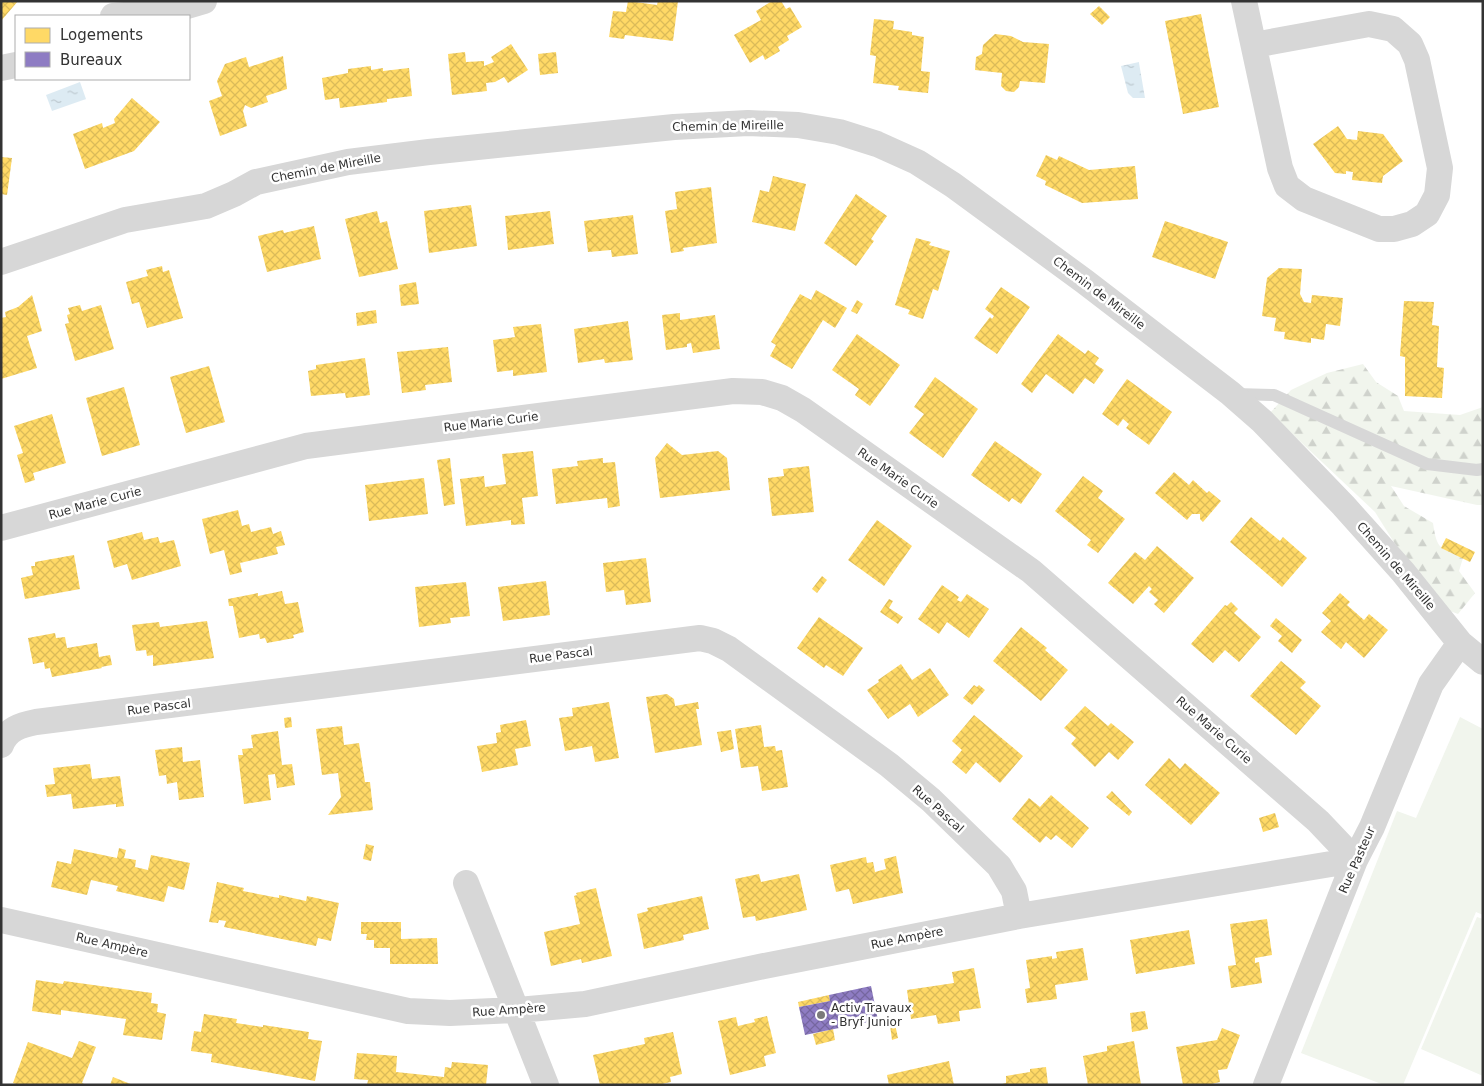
<svg xmlns="http://www.w3.org/2000/svg" width="1484" height="1086" viewBox="0 0 1484 1086" font-family="'DejaVu Sans',sans-serif">
	<style>
		.forest { fill: url(#forest-firs) }
		.green { fill: #f1f5ed }
		.water { fill: url(#water-ripples) }
		.homes { fill: url(#homes-cross-hatch) }
		.offices { fill: url(#offices-cross-hatch) }
		.lines { fill: none; stroke-linecap: round; stroke-linejoin: round }
		.service { stroke: #d7d7d7; stroke-width: 12 }
		.minor { stroke: #d7d7d7; stroke-width: 26 }
		.poi-dot { fill: #7a7a7a; stroke: #fff; stroke-width: 2 }
		.labels { text-anchor: middle; dominant-baseline: central; stroke-width: 5; stroke-linejoin: round; paint-order: stroke }
		.street-label { font-size: 12px; fill: #333; stroke: #fff }
		.poi-label { font-size: 12px; fill: #333; stroke: #fff; text-anchor: start }
	</style>
	<defs>
		<pattern id="forest-firs" width="22" height="20" patternUnits="userSpaceOnUse" patternTransform="scale(1.25)"><rect width="22" height="20" fill="#f1f5ed"/><path d="M5 1l3.5 6h-7zM16 11l3.5 6h-7z" fill="#cfd2cc"/></pattern>
		<pattern id="water-ripples" width="26" height="14" patternUnits="userSpaceOnUse" patternTransform="scale(1.25)"><rect width="26" height="14" fill="#ddebf3"/><path d="M2 4q2-2 4 0t4 0M15 11q2-2 4 0t4 0" fill="none" stroke="#becad1"/></pattern>
		<pattern id="homes-cross-hatch" width="8" height="8" patternUnits="userSpaceOnUse" patternTransform="scale(1.25)"><rect width="8" height="8" fill="#ffd966"/><path d="M0 0l8 8M0 8l8-8" fill="none" stroke="#dbbb59"/></pattern>
		<pattern id="offices-cross-hatch" width="8" height="8" patternUnits="userSpaceOnUse" patternTransform="scale(1.25)"><rect width="8" height="8" fill="#8e7cc3"/><path d="M0 0l8 8M0 8l8-8" fill="none" stroke="#75669f"/></pattern>
	</defs>
	<rect width="100%" height="100%" fill="#fff"/>
	<path class="forest" d="M 1363,364 L 1376,382 L 1398,396 L 1404,411 L 1460,415 L 1483,407 L 1483,505 L 1477,505 L 1391,486 L 1404,506 L 1433,523 C 1437,550 1439,547 1463,558 L 1459,571 L 1475,593 L 1458,614 L 1426,602 L 1410,568 L 1375,512 L 1270,413 L 1291,390 L 1327,373 Z"/>
	<path class="green" d="M 1460,717 L 1483,729 L 1483,915 L 1476,912 L 1403,1085 L 1384,1085 L 1301,1053 L 1397,811 L 1416,818 Z
		M 1477,917 L 1483,919 L 1483,1076 L 1421,1049 Z"/>
	<path class="water" d="M 1139,62 L 1139,63 L 1145,98 L 1133,98 L 1128,93 L 1121,66 Z
		M 80,82 L 86,99 L 52,111 L 46,95 Z"/>
	<path class="homes" d="M 1,1 L 18,1 L 1,21 Z
		M 628,1 L 657,5 L 658,1 L 678,1 L 673,41 L 625,35 L 624,39 L 609,37 L 613,11 L 626,12 Z
		M 772,1 L 781,1 L 786,9 L 790,7 L 802,27 L 787,36 L 789,40 L 778,47 L 780,51 L 765,60 L 763,55 L 750,63 L 734,35 L 761,20 L 756,11 Z
		M 1099,6 L 1110,17 L 1102,25 L 1090,14 Z
		M 1201,14 L 1219,107 L 1183,114 L 1165,21 Z
		M 874,19 L 894,21 L 893,29 L 912,32 L 912,35 L 924,37 L 921,71 L 930,72 L 928,93 L 898,90 L 899,86 L 873,83 L 876,56 L 870,55 Z
		M 995,34 L 1011,36 L 1023,42 L 1049,44 L 1045,83 L 1020,81 L 1019,87 L 1014,92 L 1006,91 L 1001,86 L 1002,73 L 975,70 L 976,57 L 982,54 L 983,45 Z
		M 511,44 L 528,70 L 508,83 L 504,77 L 495,82 L 486,83 L 487,91 L 452,95 L 448,54 L 465,52 L 466,62 L 484,61 L 484,66 L 494,62 L 491,57 Z
		M 556,52 L 558,73 L 540,75 L 538,54 Z
		M 283,56 L 287,89 L 266,96 L 268,102 L 251,108 L 245,105 L 243,111 L 247,126 L 220,136 L 209,101 L 222,96 L 217,81 L 225,64 L 246,57 L 249,67 Z
		M 371,66 L 371,70 L 383,68 L 383,71 L 409,68 L 412,96 L 387,99 L 387,102 L 340,108 L 339,98 L 325,100 L 322,78 L 348,73 L 348,69 Z
		M 132,98 L 160,122 L 134,151 L 85,169 L 73,134 L 102,123 L 103,128 L 115,123 L 114,119 Z
		M 1338,126 L 1347,139 L 1357,140 L 1358,131 L 1383,134 L 1403,161 L 1383,176 L 1382,183 L 1352,180 L 1353,172 L 1346,171 L 1346,174 L 1335,173 L 1313,144 Z
		M 1046,155 L 1057,160 L 1059,156 L 1089,170 L 1135,166 L 1138,199 L 1082,203 L 1045,185 L 1046,181 L 1036,176 Z
		M 1,157 L 12,158 L 7,195 L 1,194 Z
		M 773,176 L 806,184 L 795,231 L 752,222 L 760,190 L 769,192 Z
		M 711,187 L 717,243 L 683,248 L 684,251 L 671,253 L 665,211 L 677,209 L 675,192 Z
		M 856,194 L 887,216 L 871,239 L 874,241 L 856,266 L 824,243 Z
		M 471,205 L 477,246 L 429,253 L 424,211 Z
		M 377,211 L 380,223 L 387,221 L 398,269 L 359,277 L 345,219 Z
		M 550,211 L 554,244 L 508,250 L 505,216 Z
		M 633,215 L 638,254 L 612,257 L 611,250 L 588,252 L 584,221 Z
		M 1165,221 L 1228,242 L 1215,279 L 1152,257 Z
		M 314,226 L 321,259 L 267,272 L 258,236 L 283,230 L 284,233 Z
		M 916,238 L 931,242 L 929,245 L 950,251 L 938,291 L 933,289 L 923,319 L 908,314 L 910,310 L 895,305 Z
		M 162,266 L 163,272 L 169,270 L 183,318 L 147,328 L 139,302 L 132,304 L 126,282 L 148,276 L 146,270 Z
		M 1279,268 L 1302,269 L 1300,294 L 1304,302 L 1311,303 L 1312,295 L 1343,298 L 1340,326 L 1326,324 L 1324,340 L 1311,338 L 1311,343 L 1284,339 L 1285,332 L 1274,331 L 1276,318 L 1262,316 L 1267,278 Z
		M 416,282 L 419,304 L 401,306 L 399,285 Z
		M 1001,287 L 1030,307 L 997,354 L 974,338 L 990,317 L 992,319 L 994,316 L 985,309 Z
		M 816,290 L 847,308 L 835,328 L 823,320 L 792,369 L 770,356 L 776,345 L 771,342 L 800,294 L 811,300 Z
		M 32,295 L 42,331 L 27,336 L 37,368 L 1,379 L 1,318 L 6,317 L 5,312 L 18,307 Z
		M 857,300 L 863,304 L 857,314 L 851,311 Z
		M 1404,301 L 1434,302 L 1432,325 L 1439,326 L 1437,367 L 1444,368 L 1442,398 L 1405,396 L 1405,357 L 1400,356 Z
		M 80,305 L 82,311 L 101,305 L 114,349 L 75,361 L 65,324 L 69,323 L 67,315 L 70,314 L 68,308 Z
		M 376,310 L 377,323 L 357,326 L 356,313 Z
		M 680,313 L 680,320 L 715,315 L 720,349 L 693,353 L 691,343 L 687,344 L 687,347 L 666,350 L 662,315 Z
		M 628,321 L 633,360 L 605,363 L 604,359 L 578,363 L 574,329 Z
		M 541,324 L 547,372 L 513,376 L 513,370 L 497,372 L 493,340 L 515,337 L 513,327 Z
		M 857,334 L 900,365 L 870,406 L 855,395 L 859,389 L 832,370 Z
		M 1058,334 L 1085,354 L 1088,350 L 1099,358 L 1095,364 L 1104,370 L 1094,384 L 1085,378 L 1073,394 L 1046,374 L 1032,393 L 1021,384 Z
		M 448,347 L 452,382 L 425,385 L 426,390 L 402,393 L 397,352 Z
		M 365,358 L 370,395 L 346,398 L 345,393 L 311,396 L 308,371 L 316,369 L 316,365 Z
		M 209,366 L 225,422 L 186,433 L 170,377 Z
		M 935,377 L 978,409 L 943,458 L 909,433 L 924,414 L 914,407 Z
		M 1127,379 L 1172,412 L 1149,445 L 1126,428 L 1129,424 L 1123,419 L 1118,426 L 1102,414 Z
		M 124,387 L 140,445 L 102,456 L 86,398 Z
		M 52,414 L 66,463 L 33,473 L 35,480 L 25,483 L 17,455 L 23,453 L 14,426 Z
		M 995,441 L 1042,474 L 1021,504 L 1012,498 L 1009,502 L 971,475 Z
		M 667,443 L 682,455 L 718,451 L 727,458 L 730,490 L 660,498 L 655,458 Z
		M 533,451 L 538,496 L 522,498 L 525,524 L 511,525 L 511,520 L 466,526 L 460,479 L 484,476 L 485,487 L 506,484 L 502,454 Z
		M 450,458 L 455,504 L 444,506 L 437,460 Z
		M 603,458 L 603,463 L 615,462 L 620,506 L 608,508 L 607,498 L 556,504 L 552,469 L 578,466 L 577,461 Z
		M 809,466 L 814,512 L 772,516 L 768,478 L 784,476 L 783,469 Z
		M 1174,472 L 1189,485 L 1193,480 L 1207,493 L 1209,491 L 1221,501 L 1203,522 L 1200,519 L 1200,514 L 1192,514 L 1187,520 L 1155,493 Z
		M 1083,476 L 1103,491 L 1098,498 L 1125,519 L 1098,553 L 1087,545 L 1091,540 L 1055,511 Z
		M 424,478 L 428,514 L 369,521 L 365,485 Z
		M 238,510 L 242,526 L 249,524 L 251,532 L 271,527 L 273,534 L 281,531 L 285,545 L 276,547 L 278,554 L 240,563 L 242,572 L 230,575 L 224,550 L 210,554 L 202,519 Z
		M 1251,517 L 1280,541 L 1283,537 L 1307,558 L 1282,587 L 1230,542 Z
		M 877,520 L 912,546 L 884,586 L 848,560 Z
		M 142,532 L 144,540 L 158,537 L 160,543 L 174,540 L 181,566 L 132,580 L 127,564 L 114,568 L 107,541 Z
		M 1446,538 L 1475,552 L 1470,562 L 1441,548 Z
		M 1157,546 L 1194,578 L 1164,613 L 1154,604 L 1158,600 L 1149,592 L 1152,589 L 1149,586 L 1133,604 L 1108,583 L 1135,552 L 1145,560 Z
		M 74,555 L 80,589 L 25,599 L 21,578 L 33,575 L 31,566 L 35,566 L 35,562 Z
		M 646,558 L 651,602 L 626,605 L 624,590 L 606,592 L 603,563 Z
		M 822,576 L 827,580 L 817,593 L 812,589 Z
		M 546,581 L 550,615 L 503,621 L 498,587 Z
		M 466,582 L 470,616 L 450,618 L 451,623 L 419,627 L 415,587 Z
		M 942,585 L 959,597 L 957,600 L 961,602 L 967,594 L 989,609 L 969,638 L 947,622 L 939,634 L 918,619 Z
		M 282,591 L 285,604 L 298,602 L 304,632 L 293,635 L 294,638 L 267,643 L 265,638 L 260,639 L 259,634 L 239,638 L 233,606 L 229,606 L 228,599 L 258,593 L 258,596 Z
		M 1340,593 L 1350,602 L 1347,605 L 1364,620 L 1369,614 L 1388,630 L 1364,658 L 1346,642 L 1341,649 L 1321,632 L 1331,621 L 1322,613 Z
		M 889,599 L 893,601 L 889,608 L 903,617 L 898,624 L 880,612 Z
		M 1231,602 L 1238,609 L 1234,613 L 1261,637 L 1239,662 L 1225,650 L 1213,663 L 1191,644 L 1225,605 L 1227,606 Z
		M 819,617 L 863,648 L 843,676 L 826,665 L 824,668 L 797,648 Z
		M 1276,618 L 1302,640 L 1292,653 L 1278,641 L 1282,636 L 1270,626 Z
		M 207,621 L 214,658 L 153,666 L 153,655 L 147,656 L 146,650 L 136,651 L 132,625 L 159,622 L 160,627 Z
		M 1021,627 L 1047,648 L 1045,650 L 1068,670 L 1041,701 L 993,661 Z
		M 55,633 L 56,638 L 65,637 L 67,648 L 97,643 L 99,657 L 110,655 L 112,665 L 101,667 L 102,668 L 52,677 L 50,668 L 45,669 L 44,662 L 33,664 L 28,638 Z
		M 1281,661 L 1306,682 L 1300,688 L 1321,706 L 1296,735 L 1250,696 Z
		M 901,664 L 912,680 L 930,668 L 949,695 L 918,717 L 910,704 L 888,719 L 867,690 L 879,682 L 878,680 Z
		M 974,685 L 977,687 L 979,685 L 985,690 L 972,705 L 963,698 Z
		M 667,694 L 674,699 L 675,706 L 698,702 L 699,709 L 696,709 L 702,745 L 655,753 L 646,697 Z
		M 609,702 L 619,758 L 595,762 L 592,746 L 565,751 L 559,718 L 573,716 L 572,708 Z
		M 1085,706 L 1108,726 L 1111,723 L 1134,742 L 1118,760 L 1109,752 L 1095,767 L 1071,744 L 1076,738 L 1064,728 Z
		M 974,715 L 1023,756 L 1000,783 L 976,762 L 966,774 L 952,762 L 962,750 L 952,741 Z
		M 291,717 L 292,727 L 285,728 L 284,718 Z
		M 526,720 L 531,746 L 515,749 L 518,765 L 482,772 L 477,746 L 497,743 L 496,733 L 501,732 L 500,725 Z
		M 761,725 L 764,747 L 775,746 L 776,751 L 782,750 L 788,787 L 762,791 L 758,766 L 741,768 L 735,729 Z
		M 342,726 L 344,745 L 359,743 L 365,782 L 370,782 L 373,810 L 328,815 L 341,797 L 338,773 L 322,775 L 316,729 Z
		M 731,730 L 734,749 L 721,752 L 717,732 Z
		M 278,731 L 282,765 L 292,764 L 295,785 L 277,788 L 275,774 L 268,775 L 271,800 L 244,804 L 238,755 L 243,755 L 242,749 L 253,748 L 251,735 Z
		M 182,747 L 183,762 L 200,760 L 204,797 L 179,800 L 177,782 L 167,784 L 166,775 L 159,776 L 155,750 Z
		M 1169,758 L 1180,769 L 1185,763 L 1220,793 L 1191,825 L 1145,785 Z
		M 90,764 L 92,779 L 120,776 L 124,806 L 116,807 L 116,804 L 73,809 L 71,794 L 47,797 L 45,785 L 55,784 L 53,768 Z
		M 1112,791 L 1132,812 L 1129,816 L 1106,797 Z
		M 1051,795 L 1089,828 L 1072,848 L 1056,835 L 1051,840 L 1046,836 L 1040,843 L 1012,819 L 1029,798 L 1040,807 Z
		M 1275,813 L 1279,827 L 1263,832 L 1259,818 Z
		M 366,844 L 374,846 L 371,861 L 363,859 Z
		M 119,848 L 126,850 L 124,858 L 136,860 L 135,867 L 148,870 L 151,855 L 190,863 L 184,890 L 168,886 L 164,902 L 116,891 L 118,886 L 91,880 L 87,895 L 51,887 L 57,861 L 71,864 L 74,849 L 117,858 Z
		M 896,856 L 903,893 L 853,904 L 849,889 L 836,892 L 830,865 L 866,857 L 867,863 L 873,862 L 875,872 L 886,869 L 884,859 Z
		M 759,874 L 761,882 L 799,874 L 807,910 L 756,921 L 755,916 L 743,918 L 735,879 Z
		M 217,882 L 244,888 L 243,891 L 279,898 L 279,895 L 306,901 L 307,896 L 339,903 L 331,941 L 318,938 L 316,946 L 224,927 L 226,921 L 219,920 L 218,923 L 209,922 Z
		M 596,888 L 612,956 L 582,963 L 581,959 L 551,966 L 544,932 L 580,924 L 574,896 L 577,895 L 576,893 Z
		M 702,896 L 709,929 L 683,935 L 684,940 L 644,949 L 637,914 L 648,911 L 647,908 Z
		M 1267,919 L 1272,955 L 1255,958 L 1255,963 L 1259,962 L 1262,983 L 1231,988 L 1228,966 L 1236,965 L 1230,924 Z
		M 361,922 L 401,922 L 401,939 L 437,938 L 438,964 L 390,964 L 390,948 L 374,948 L 374,940 L 366,940 L 367,934 L 361,934 Z
		M 1189,930 L 1195,964 L 1136,974 L 1130,940 Z
		M 1083,948 L 1088,980 L 1055,985 L 1057,999 L 1027,1003 L 1025,989 L 1030,988 L 1026,960 L 1052,956 L 1052,959 L 1057,958 L 1056,952 Z
		M 974,968 L 981,1008 L 959,1011 L 960,1021 L 938,1024 L 936,1015 L 911,1019 L 907,990 L 954,983 L 952,972 Z
		M 36,980 L 63,984 L 64,981 L 152,993 L 151,1003 L 158,1004 L 157,1012 L 166,1014 L 162,1040 L 123,1035 L 126,1019 L 61,1010 L 61,1015 L 32,1011 Z
		M 829,995 L 830,1001 L 799,1007 L 798,1002 Z
		M 1145,1011 L 1148,1029 L 1132,1032 L 1130,1013 Z
		M 204,1014 L 237,1019 L 236,1023 L 263,1027 L 263,1025 L 309,1032 L 308,1039 L 322,1041 L 315,1081 L 211,1062 L 212,1054 L 191,1051 L 194,1031 L 201,1032 Z
		M 767,1016 L 776,1053 L 764,1056 L 766,1066 L 730,1075 L 718,1021 L 736,1017 L 738,1026 L 755,1022 L 754,1019 Z
		M 895,1024 L 898,1038 L 892,1040 L 890,1025 Z
		M 1222,1028 L 1240,1035 L 1227,1069 L 1218,1070 L 1220,1082 L 1207,1085 L 1183,1085 L 1176,1047 L 1217,1040 Z
		M 833,1029 L 835,1040 L 816,1045 L 813,1034 Z
		M 673,1032 L 682,1074 L 670,1077 L 671,1082 L 657,1085 L 600,1085 L 593,1055 L 645,1044 L 644,1038 Z
		M 79,1041 L 96,1047 L 82,1083 L 86,1085 L 19,1085 L 13,1083 L 28,1042 L 72,1058 Z
		M 1134,1041 L 1141,1085 L 1088,1085 L 1083,1056 L 1107,1051 L 1107,1046 Z
		M 357,1053 L 397,1056 L 396,1072 L 444,1077 L 445,1067 L 451,1068 L 452,1062 L 488,1065 L 486,1085 L 367,1085 L 368,1080 L 354,1079 Z
		M 949,1061 L 954,1085 L 889,1085 L 887,1075 Z
		M 1046,1067 L 1048,1085 L 999,1085 L 1006,1083 L 1006,1076 L 1030,1072 L 1030,1069 Z
		M 113,1077 L 133,1085 L 110,1085 Z"/>
	<path class="offices" d="M 871,986 L 878,1020 L 805,1035 L 799,1007 L 830,1001 L 829,995 Z"/>
	<g class="lines">
		<path class="service" d="M 1235,394 L 1274,395 L 1427,464 L 1477,470 L 1483,469"/>
		<path class="minor" d="M 1244,1 L 1280,168 L 1287,186 L 1304,199 L 1379,229 L 1394,229 L 1412,224 L 1427,214 L 1437,195 L 1440,168 L 1417,60 L 1410,44 L 1393,29 L 1369,24 L 1254,45
			M 113,16 L 170,11 L 204,1
			M 1,68 L 16,65
			M 1,262 L 125,220 L 206,206 L 234,194 L 256,182 L 348,162 L 429,152 L 674,127 L 748,123 L 798,125 L 839,132 L 877,144 L 917,162 L 953,185 L 1084,281 L 1230,393 L 1262,421 L 1343,505 L 1403,572 L 1460,643 L 1483,662
			M 1,528 L 306,446 L 733,391 L 762,392 L 782,398 L 803,410 L 1031,571 L 1318,821 L 1355,860
			M 1,745 C 7,729 21,725 36,722 L 700,638 L 713,641 L 729,649 L 889,765 L 931,800 L 999,866 L 1014,891 L 1019,916
			M 466,883 L 546,1085
			M 1,920 L 408,1011 L 450,1013 L 518,1010 L 585,1004 L 764,966 L 1019,916 L 1355,860
			M 1266,1085 L 1355,860 L 1372,827 L 1431,684 L 1460,643"/>
	</g>
	<circle class="poi-dot" cx="821" cy="1015" r="5"/>
	<g class="labels">
		<g class="street-label">
			<text transform="translate(728 126) rotate(-1)">Chemin de Mireille</text>
			<text transform="translate(326 168) rotate(-11)">Chemin de Mireille</text>
			<text transform="translate(1099 293) rotate(37)">Chemin de Mireille</text>
			<text transform="translate(491 422) rotate(-7)">Rue Marie Curie</text>
			<text transform="translate(898 478) rotate(35)">Rue Marie Curie</text>
			<text transform="translate(95 503) rotate(-15)">Rue Marie Curie</text>
			<text transform="translate(1396 566) rotate(49)">Chemin de Mireille</text>
			<text transform="translate(561 655) rotate(-7)">Rue Pascal</text>
			<text transform="translate(159 707) rotate(-7)">Rue Pascal</text>
			<text transform="translate(1214 730) rotate(41)">Rue Marie Curie</text>
			<text transform="translate(938 809) rotate(42)">Rue Pascal</text>
			<text transform="translate(1357 860) rotate(-66)">Rue Pasteur</text>
			<text transform="translate(907 938) rotate(-11)">Rue Ampère</text>
			<text transform="translate(112 945) rotate(13)">Rue Ampère</text>
			<text transform="translate(509 1010) rotate(-4)">Rue Ampère</text>
		</g>
		<g class="poi-label">
			<text x="831" y="1008">Activ Travaux<tspan x="831" dy="14">- Bryf Junior</tspan></text>
		</g>
	</g>
	<rect width="1484" height="1086" fill="none" stroke="#333333" stroke-width="5"/>
	<rect x="15" y="15" width="175" height="65" fill="#ffffff" stroke="#adadad"/>
	<rect x="25" y="28" width="25" height="15" fill="#ffd966" stroke="#adadad"/>
	<text x="60" y="40" font-size="15" fill="#333333">Logements</text>
	<rect x="25" y="52" width="25" height="15" fill="#8e7cc3" stroke="#adadad"/>
	<text x="60" y="65" font-size="15" fill="#333333">Bureaux</text>
</svg>
